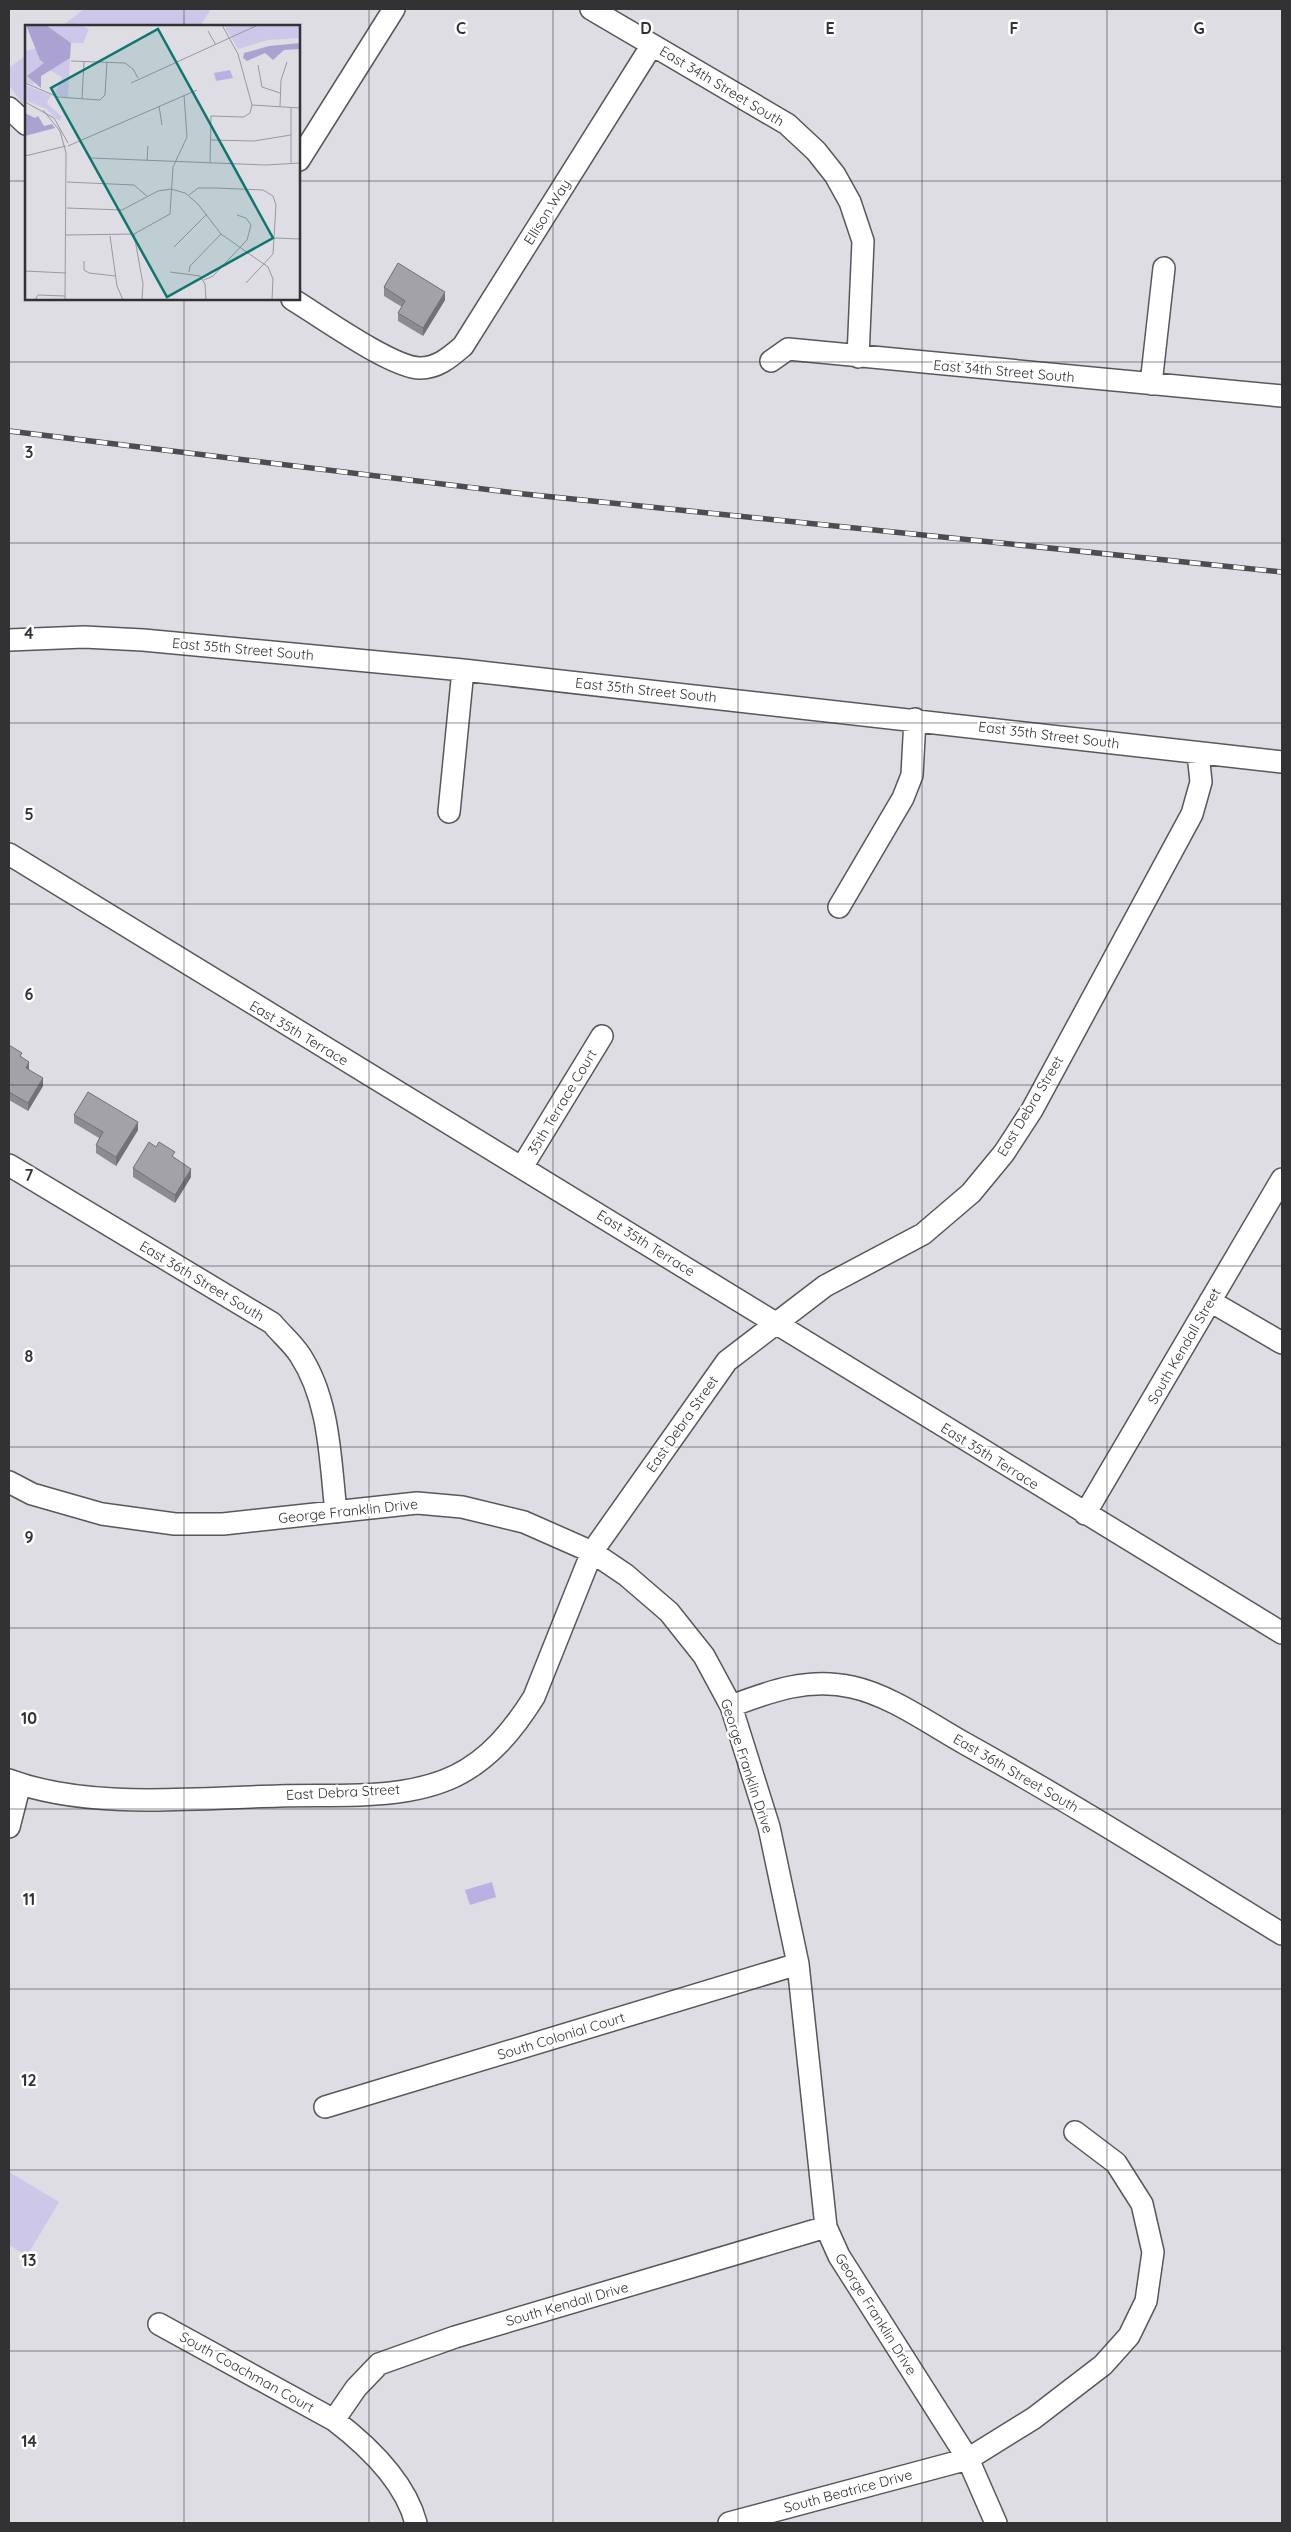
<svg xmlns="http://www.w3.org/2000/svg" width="1291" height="2532" viewBox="0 0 1291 2532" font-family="Quicksand,sans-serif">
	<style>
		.green { fill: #cdc8e9 }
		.water { fill: #bab1e2 }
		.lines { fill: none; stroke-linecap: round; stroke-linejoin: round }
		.minor-casing { stroke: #58575d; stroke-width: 24 }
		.minor { stroke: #fff; stroke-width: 21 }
		.rail-casing { stroke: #4d4c50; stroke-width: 5.5 }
		.rail { stroke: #fff; stroke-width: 4; stroke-dasharray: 11; stroke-linecap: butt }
		.wall { fill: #8c8b90 }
		.shaded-wall { fill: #727176 }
		.building { fill: #a3a2a8; stroke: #727176 }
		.grid { fill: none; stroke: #323134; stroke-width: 1; stroke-opacity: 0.55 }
		.labels { text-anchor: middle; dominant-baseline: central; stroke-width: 5; stroke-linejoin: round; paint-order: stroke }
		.street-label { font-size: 14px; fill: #323134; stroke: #fff }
		.inset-road { fill: none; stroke: #99989e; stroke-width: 1 }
		.view { fill: #0f766e; fill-opacity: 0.15; stroke: #0f766e; stroke-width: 2.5 }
		.inset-edge { fill: none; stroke: #323134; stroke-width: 2.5 }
		.grid-label { font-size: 16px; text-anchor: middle; font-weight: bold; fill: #323134; stroke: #fff; stroke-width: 5; stroke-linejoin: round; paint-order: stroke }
	</style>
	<rect width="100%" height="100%" fill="#dedde4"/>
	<path class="green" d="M 84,9 L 211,9 L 200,26 L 62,26 Z
		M 26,55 L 26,109 L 9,85 L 9,68 Z
		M 9,2172 L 59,2202 L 27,2256 L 9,2245 Z"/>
	<path class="water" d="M 492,1882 L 496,1897 L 470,1905 L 465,1890 Z"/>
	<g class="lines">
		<g class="minor-casing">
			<path id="minor" d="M 591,9 L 787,124 L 816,151 L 835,175 L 850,202 L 863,241 L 858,357
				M 9,108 L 26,124
				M 299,160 L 394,9
				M 292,299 C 318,315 392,368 420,368 C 438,368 450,357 463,346 L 652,45
				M 771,361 L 788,349 L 1282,396
				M 1151,384 L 1164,268
				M 9,640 L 84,637 L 143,640 L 463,670 L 1282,762
				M 449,812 L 463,670
				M 9,854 L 1282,1633
				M 839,907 L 903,798 L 912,775 L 915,719
				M 9,1165 L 272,1323 C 281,1334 293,1344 300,1355 C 330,1401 330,1459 336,1512
				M 522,1167 L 602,1036
				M 1210,1301 L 1282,1343
				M 9,1482 L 32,1494 L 102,1514 L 175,1524 L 223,1524 L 417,1503 L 462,1507 L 524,1522 L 592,1552 L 626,1575 L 669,1612 L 704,1656 L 731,1706 L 769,1827 L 798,1964 L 826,2227 L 839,2256 L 968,2459 L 996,2523
				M 1085,1514 L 1282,1179
				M 731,1706 C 771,1691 809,1677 852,1687 C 890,1695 930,1724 964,1743 C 1072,1803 1176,1869 1282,1934
				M 9,1780 C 89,1810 195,1798 279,1796 C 336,1794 403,1801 455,1776 C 490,1759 514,1729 534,1697 L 592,1552 L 727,1361 L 825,1286 L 923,1234 L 971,1193 L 1004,1153 L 1032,1110 L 1192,814 L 1201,782 L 1198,753
				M 9,1827 L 20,1784
				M 325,2107 L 798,1964
				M 159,2324 L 334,2420 C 368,2446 405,2481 416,2523
				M 334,2420 L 356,2388 L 379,2364 L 455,2337 L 826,2227
				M 729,2523 L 968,2459 L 1034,2418 L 1103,2365 L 1129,2336 L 1146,2301 L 1153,2252 L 1142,2204 L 1116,2163 L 1075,2132"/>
		</g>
		<use href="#minor" class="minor"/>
		<g class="rail-casing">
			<path id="rail" d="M 9,431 L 524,494 L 1282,572"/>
		</g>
		<use href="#rail" class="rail"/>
	</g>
	<path class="wall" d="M 384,287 L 445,300 L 423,336 L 398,321 L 398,313 L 402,307 L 384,296 Z
		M 9,1045 L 22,1058 L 29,1070 L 43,1086 L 28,1111 L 9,1100 Z
		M 74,1115 L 138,1130 L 116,1166 L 96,1153 L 96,1145 L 99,1138 L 74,1123 Z
		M 175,1158 L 191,1177 L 175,1203 L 133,1177 L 133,1168 Z"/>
	<path class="shaded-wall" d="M 445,292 L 445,300 L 423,336 L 423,328 Z
		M 29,1062 L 29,1071 L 26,1068 Z
		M 43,1078 L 43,1086 L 28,1111 L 28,1103 Z
		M 138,1122 L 138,1130 L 116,1166 L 116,1157 Z
		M 191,1169 L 191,1177 L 175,1203 L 175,1195 Z"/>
	<path class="building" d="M 398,263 L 445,292 L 423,328 L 398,313 L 405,301 L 384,287 Z
		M 9,1045 L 22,1053 L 20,1056 L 29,1062 L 26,1068 L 43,1078 L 28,1103 L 9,1092 Z
		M 88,1092 L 138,1122 L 116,1157 L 96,1145 L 103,1132 L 74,1115 Z
		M 149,1142 L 156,1147 L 159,1142 L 175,1152 L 172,1156 L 191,1169 L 175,1195 L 133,1168 Z"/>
	<path class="grid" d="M 184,9 L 184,26M 369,9 L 369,2523M 553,9 L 553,2523M 738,9 L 738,2523M 922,9 L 922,2523M 1107,9 L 1107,2523M 9,181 L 26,181M 299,181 L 1282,181M 184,299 L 184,2523M 9,362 L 1282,362M 9,543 L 1282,543M 9,723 L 1282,723M 9,904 L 1282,904M 9,1085 L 1282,1085M 9,1266 L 1282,1266M 9,1447 L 1282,1447M 9,1628 L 1282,1628M 9,1809 L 1282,1809M 9,1989 L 1282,1989M 9,2170 L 1282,2170M 9,2351 L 1282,2351"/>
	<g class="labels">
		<g class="street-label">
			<text transform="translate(722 86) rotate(31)">East 34th Street South</text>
			<text transform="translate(547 212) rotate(-58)">Ellison Way</text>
			<text transform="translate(1004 371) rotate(5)">East 34th Street South</text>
			<text transform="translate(243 649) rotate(5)">East 35th Street South</text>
			<text transform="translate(646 690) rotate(6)">East 35th Street South</text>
			<text transform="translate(1049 735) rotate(7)">East 35th Street South</text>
			<text transform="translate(299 1033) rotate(31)">East 35th Terrace</text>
			<text transform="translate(562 1102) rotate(-59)">35th Terrace Court</text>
			<text transform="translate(1030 1106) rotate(-59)">East Debra Street</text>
			<text transform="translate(646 1243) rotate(32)">East 35th Terrace</text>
			<text transform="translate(202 1281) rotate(31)">East 36th Street South</text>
			<text transform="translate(1184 1346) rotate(-60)">South Kendall Street</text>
			<text transform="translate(682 1424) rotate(-55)">East Debra Street</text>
			<text transform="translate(990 1456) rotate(32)">East 35th Terrace</text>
			<text transform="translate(348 1511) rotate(-6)">George Franklin Drive</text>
			<text transform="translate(747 1766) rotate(72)">George Franklin Drive</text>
			<text transform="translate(1016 1773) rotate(30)">East 36th Street South</text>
			<text transform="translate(343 1792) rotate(-3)">East Debra Street</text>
			<text transform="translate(561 2036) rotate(-17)">South Colonial Court</text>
			<text transform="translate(567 2304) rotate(-16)">South Kendall Drive</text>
			<text transform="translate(876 2314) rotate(58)">George Franklin Drive</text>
			<text transform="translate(247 2372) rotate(29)">South Coachman Court</text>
			<text transform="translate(848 2491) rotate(-15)">South Beatrice Drive</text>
		</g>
	</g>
	<g transform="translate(25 25)">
		<rect width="275" height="275" fill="#dedde4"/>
		<path d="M 21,0 L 56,0 L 64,4 L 58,18 L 46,18 ZM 199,0 L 275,0 L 275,13 L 243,15 L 213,24 ZM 12,23 L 15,34 L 20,38 L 7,47 L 9,60 L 0,57 L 0,26 ZM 45,33 L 43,73 L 37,72 L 30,69 L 37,52 L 24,45 ZM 0,60 L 26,70 L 22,78 L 37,92 L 34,96 L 21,84 L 0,75 Z" fill="#cdc8e9"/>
		<path d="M 1,0 L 21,0 L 46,18 L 45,33 L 16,51 L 16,63 L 2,51 L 19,38 L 15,35 ZM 275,18 L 275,24 L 259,25 L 248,35 L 240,28 L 222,36 L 218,33 L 219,28 L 244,21 ZM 0,88 L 10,93 L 13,91 L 19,101 L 27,99 L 30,103 L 0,111 Z" fill="#aca2d2"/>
		<path d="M 205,45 L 208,53 L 191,56 L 189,48 Z" fill="#bab1e2"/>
		<path class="inset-road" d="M 197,0 L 213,29 L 227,80M 183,6 L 191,20M 46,36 L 100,38 L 108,44 L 113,53M 233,40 L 237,62 L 255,68M 0,58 L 33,72 L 75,75 L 80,70 L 82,37M 106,58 L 233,0M 57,74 L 59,37M 0,77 L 29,93 L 43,118M 227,80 L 275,83M 134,81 L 137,100M 255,82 L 256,55 L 262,37M 18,85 L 35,106 L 41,128 L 40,275M 185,115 L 229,116 L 266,110M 55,117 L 66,133 L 240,140 L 275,138M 43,121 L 172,65M 0,131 L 41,121M 122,136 L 123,121M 185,138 L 186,91 L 219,92 L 225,88 L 227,80M 266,138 L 266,82M 42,157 L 109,160 L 123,172M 164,170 L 173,163 L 191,163 L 238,165 L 248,171 L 251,180 L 248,229 L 221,258M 42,183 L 97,185 L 133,166 L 146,164 L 160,168 L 173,179 L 196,209 L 243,242 L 248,254 L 247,275M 109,209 L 118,259 L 117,275M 41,210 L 109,209 L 145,189 L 148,142 L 162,112 L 159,70M 85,211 L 92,261 L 98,275M 250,213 L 275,214M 149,222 L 182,189M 275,230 L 275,214M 59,236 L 59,245 L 64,248 L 90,251M 0,246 L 41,248M 145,247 L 175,251 L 180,259 L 181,275M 164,247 L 165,241 L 196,209M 179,255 L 188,251 L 222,215 L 226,200 L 221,193 L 212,190M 10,275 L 13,270 L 40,271"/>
		<path class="view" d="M 133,4 L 248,213 L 142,272 L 26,63 Z"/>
		<rect width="275" height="275" class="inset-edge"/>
	</g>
	<g class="grid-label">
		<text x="461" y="34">C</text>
		<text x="646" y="34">D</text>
		<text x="830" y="34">E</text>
		<text x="1014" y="34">F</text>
		<text x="1199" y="34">G</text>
		<text x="29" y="458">3</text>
		<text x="29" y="639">4</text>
		<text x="29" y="820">5</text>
		<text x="29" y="1000">6</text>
		<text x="29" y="1181">7</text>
		<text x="29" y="1362">8</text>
		<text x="29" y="1543">9</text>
		<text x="29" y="1724">10</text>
		<text x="29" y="1905">11</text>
		<text x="29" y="2086">12</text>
		<text x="29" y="2266">13</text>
		<text x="29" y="2447">14</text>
	</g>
	<rect width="1291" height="2532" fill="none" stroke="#323134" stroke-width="20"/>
</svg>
